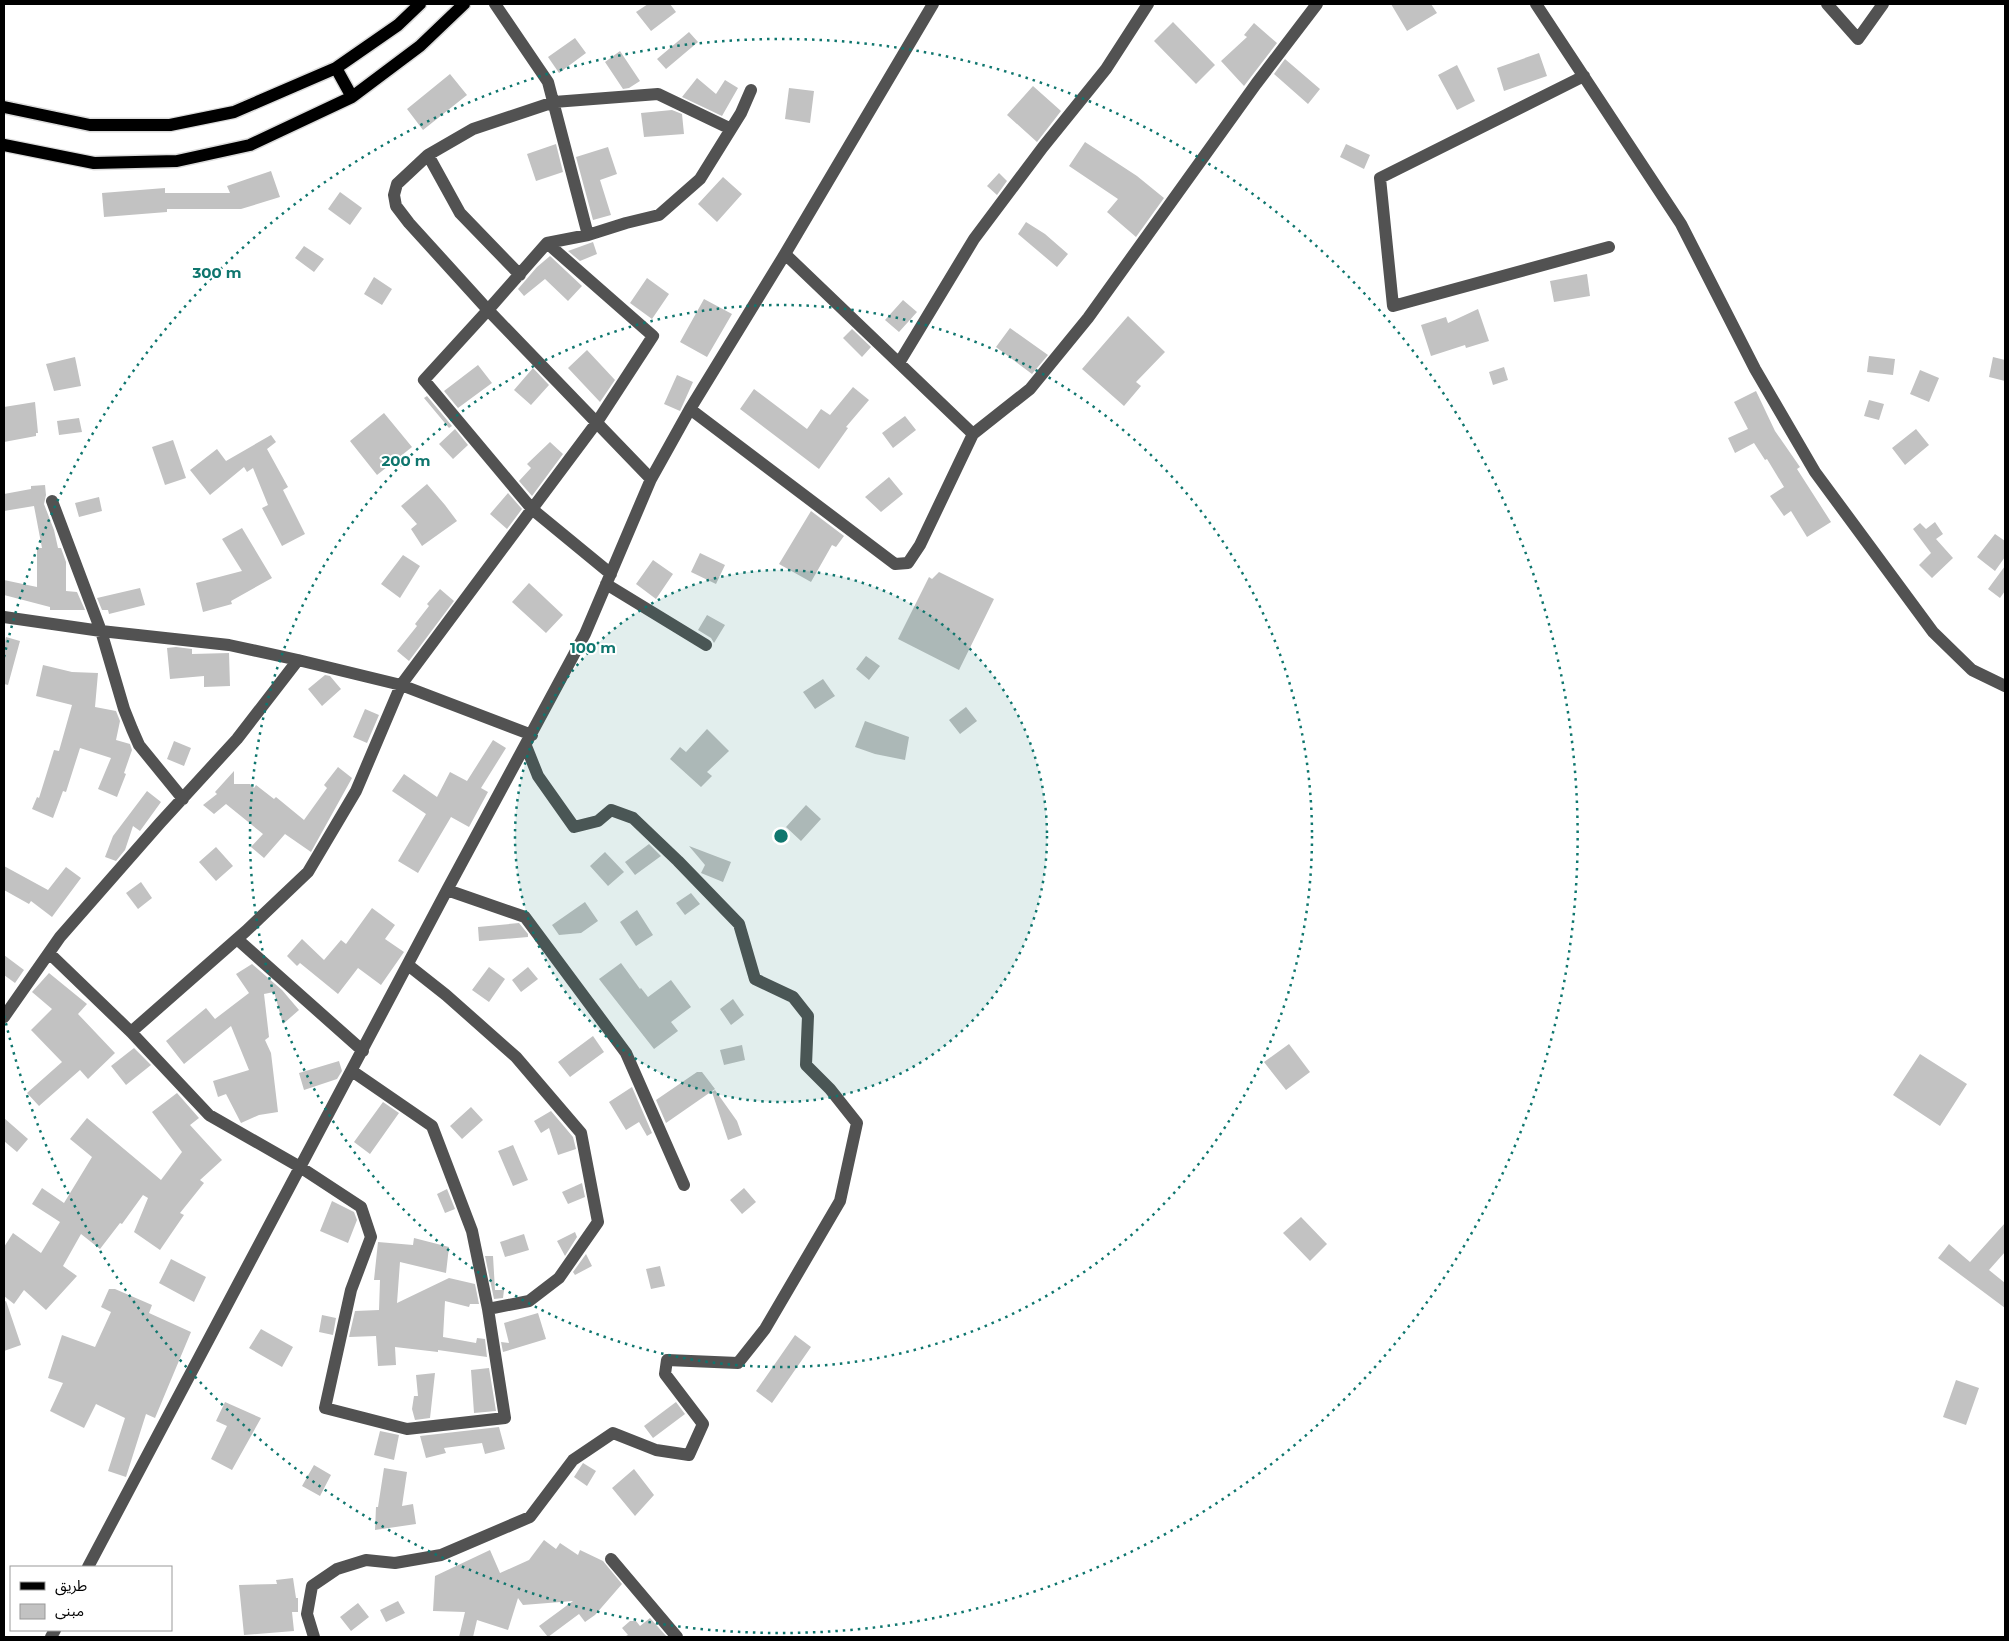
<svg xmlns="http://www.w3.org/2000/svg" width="2009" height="1641" viewBox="0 0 2009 1641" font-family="Montserrat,'Noto Sans Arabic',sans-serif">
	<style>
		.building { fill: #c2c2c2 }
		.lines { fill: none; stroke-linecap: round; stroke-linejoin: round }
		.major-casing { stroke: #dbdbdb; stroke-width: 15 }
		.minor { stroke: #525252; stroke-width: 12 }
		.major { stroke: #000; stroke-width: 12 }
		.ring { fill: none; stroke: #0f766e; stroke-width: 2.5; stroke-dasharray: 2.5 5 }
		.centre { fill: #0f766e; stroke: #fff; stroke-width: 2.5 }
		.ring-label { font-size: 15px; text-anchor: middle; font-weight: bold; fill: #0f766e; stroke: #fff; stroke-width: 4; stroke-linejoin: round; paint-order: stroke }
	</style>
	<rect width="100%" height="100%" fill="#fff"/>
	<path class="building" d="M 648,4 L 670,4 L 676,12 L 651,31 L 636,12 Z
		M 1391,4 L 1431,4 L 1437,13 L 1407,31 Z
		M 1173,22 L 1215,65 L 1196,84 L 1154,41 Z
		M 1254,23 L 1277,43 L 1244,86 L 1221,61 L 1247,37 L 1244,35 Z
		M 689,32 L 698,42 L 666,69 L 657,59 Z
		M 575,38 L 586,53 L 559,73 L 548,57 Z
		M 620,51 L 640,81 L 629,88 L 623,89 L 605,62 Z
		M 1539,53 L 1547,76 L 1504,91 L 1497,68 Z
		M 1285,59 L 1320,89 L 1308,104 L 1274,74 Z
		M 1457,65 L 1475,101 L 1457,110 L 1438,75 Z
		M 450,74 L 467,95 L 423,130 L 407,109 Z
		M 697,78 L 716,94 L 725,80 L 738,88 L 722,116 L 682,97 Z
		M 1033,86 L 1061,111 L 1037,142 L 1007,115 Z
		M 789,88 L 814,91 L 810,123 L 785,119 Z
		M 672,110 L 682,114 L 684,134 L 644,137 L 641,113 Z
		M 1085,142 L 1137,176 L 1164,198 L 1136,237 L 1107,212 L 1118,199 L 1069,166 Z
		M 556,144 L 563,172 L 536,181 L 527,154 Z
		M 1346,144 L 1370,155 L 1364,169 L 1340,157 Z
		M 608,147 L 617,174 L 600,180 L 611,215 L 593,220 L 576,157 Z
		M 271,171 L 280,197 L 241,209 L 167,209 L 167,212 L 104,217 L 102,193 L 165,188 L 165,193 L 230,193 L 227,186 Z
		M 999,173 L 1007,181 L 997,195 L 987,186 Z
		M 723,177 L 742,194 L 717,222 L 698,204 Z
		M 340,192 L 362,208 L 350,225 L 328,209 Z
		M 1026,222 L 1045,234 L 1068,254 L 1057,267 L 1018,234 Z
		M 593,242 L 597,254 L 580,261 L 568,251 Z
		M 304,246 L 324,259 L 314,272 L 295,258 Z
		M 550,256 L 582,286 L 568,301 L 545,279 L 524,296 L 518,289 L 537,267 Z
		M 1587,274 L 1590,296 L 1554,302 L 1550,281 Z
		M 374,277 L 392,289 L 382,305 L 364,294 Z
		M 647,278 L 669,294 L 652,319 L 630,303 Z
		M 704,299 L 732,314 L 707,357 L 680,342 Z
		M 903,300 L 917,312 L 899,332 L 885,320 Z
		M 1478,309 L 1489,341 L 1466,348 L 1465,345 L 1431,356 L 1421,325 L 1446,317 L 1448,323 Z
		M 1128,316 L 1165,352 L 1136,382 L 1141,386 L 1124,406 L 1082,369 Z
		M 1010,328 L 1048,355 L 1032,374 L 996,347 Z
		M 852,329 L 871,347 L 862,357 L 843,338 Z
		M 587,350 L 615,380 L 600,402 L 568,368 Z
		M 1869,356 L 1895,359 L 1893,375 L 1867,372 Z
		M 75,357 L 81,386 L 54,391 L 46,364 Z
		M 1993,357 L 2005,360 L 2005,381 L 1989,377 Z
		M 478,365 L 492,383 L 458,408 L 444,391 Z
		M 1504,367 L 1508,380 L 1493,385 L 1489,372 Z
		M 533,368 L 549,385 L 531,405 L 514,390 Z
		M 1920,370 L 1939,378 L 1929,402 L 1910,394 Z
		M 677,375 L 693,382 L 680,411 L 664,404 Z
		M 853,387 L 869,400 L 846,427 L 848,428 L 819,469 L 740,409 L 754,389 L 807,429 L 821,409 L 830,415 Z
		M 1756,391 L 1775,431 L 1800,467 L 1797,469 L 1831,522 L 1807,537 L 1791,511 L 1784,516 L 1770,496 L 1784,487 L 1767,459 L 1765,460 L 1754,443 L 1735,453 L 1728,438 L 1748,429 L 1734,402 Z
		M 427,396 L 452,426 L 449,428 L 424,398 Z
		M 1869,400 L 1884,404 L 1879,420 L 1864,416 Z
		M 35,402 L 38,433 L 36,433 L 36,436 L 4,442 L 4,407 Z
		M 384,413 L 412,447 L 377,475 L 350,441 Z
		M 905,416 L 916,430 L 893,448 L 882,433 Z
		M 79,418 L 82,432 L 59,435 L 57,421 Z
		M 455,429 L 468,445 L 453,459 L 439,444 Z
		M 1916,429 L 1929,445 L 1905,465 L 1892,448 Z
		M 271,435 L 276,442 L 267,449 L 288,487 L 283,490 L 305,534 L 282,546 L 262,508 L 268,505 L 253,468 L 247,472 L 244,467 L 210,495 L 190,470 L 217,449 L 226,461 Z
		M 173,440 L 186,478 L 165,485 L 152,447 Z
		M 550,442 L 563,454 L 532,496 L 519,481 L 531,468 L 527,464 Z
		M 889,477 L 903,494 L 881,512 L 865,497 Z
		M 427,484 L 445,505 L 457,521 L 422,546 L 411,529 L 417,524 L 401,506 Z
		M 45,485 L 46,495 L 44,504 L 54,530 L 58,548 L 61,548 L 66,562 L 66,591 L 77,592 L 85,610 L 50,610 L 50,607 L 4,595 L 4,580 L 37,587 L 37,548 L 42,548 L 34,506 L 4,511 L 4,494 L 31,489 L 31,486 Z
		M 508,493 L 522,509 L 507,529 L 490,514 Z
		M 99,497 L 102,511 L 79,517 L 75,503 Z
		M 811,511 L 844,536 L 836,547 L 832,545 L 811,582 L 779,564 Z
		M 1935,522 L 1943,534 L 1936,539 L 1953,558 L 1932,578 L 1919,565 L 1931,553 L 1913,529 L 1920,523 L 1926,529 Z
		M 242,528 L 272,578 L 231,601 L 232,604 L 203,612 L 196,583 L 242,571 L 222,539 Z
		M 1995,534 L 2005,541 L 2005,557 L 1995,571 L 1977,557 Z
		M 700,553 L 725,565 L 716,584 L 691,572 Z
		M 403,555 L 420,566 L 400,598 L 381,584 Z
		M 653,560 L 673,574 L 656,599 L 636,584 Z
		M 2005,566 L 2005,591 L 2000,598 L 1988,589 Z
		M 939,572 L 994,599 L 959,670 L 898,639 L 929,577 L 932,579 Z
		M 529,583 L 563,615 L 546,633 L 512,602 Z
		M 140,588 L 145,605 L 109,614 L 108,610 L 102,610 L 97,598 Z
		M 440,589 L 454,601 L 409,661 L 397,651 L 417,626 L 415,624 L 429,606 L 427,604 Z
		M 707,615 L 725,625 L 714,643 L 711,638 L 698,630 Z
		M 6,637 L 20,641 L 8,685 L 4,684 L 4,645 Z
		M 176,647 L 192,649 L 192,654 L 229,653 L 230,686 L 204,687 L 204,676 L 170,679 L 167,648 Z
		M 866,656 L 880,666 L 869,680 L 856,669 Z
		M 43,665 L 72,672 L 98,673 L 95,707 L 116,711 L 120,721 L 116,740 L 130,744 L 132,750 L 124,773 L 126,774 L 117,797 L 98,789 L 111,758 L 80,748 L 66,792 L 63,791 L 53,818 L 32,809 L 37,797 L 39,798 L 54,750 L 59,751 L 72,705 L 36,696 Z
		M 325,675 L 330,676 L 341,689 L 322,706 L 308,689 Z
		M 823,679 L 835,696 L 815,709 L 803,692 Z
		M 966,707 L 977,721 L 960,734 L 949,720 Z
		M 365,709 L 379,715 L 367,743 L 353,737 Z
		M 865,721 L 909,737 L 905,760 L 875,754 L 855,747 Z
		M 707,729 L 729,751 L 707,772 L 712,776 L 701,787 L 670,759 L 680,747 L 686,752 Z
		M 493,740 L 506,748 L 481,788 L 488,792 L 469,827 L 451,817 L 418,873 L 398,861 L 426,814 L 392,791 L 404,774 L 437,797 L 450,772 L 467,781 Z
		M 174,741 L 191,748 L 184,766 L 167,759 Z
		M 338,767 L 352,778 L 311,852 L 285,834 L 264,858 L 251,847 L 263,834 L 226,804 L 214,814 L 203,805 L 217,794 L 215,792 L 234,771 L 234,784 L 250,784 L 254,788 L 256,785 L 274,799 L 276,797 L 304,820 L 327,788 L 324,785 Z
		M 147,791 L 161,802 L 140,831 L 133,826 L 125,850 L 116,861 L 105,857 L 113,836 Z
		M 806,805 L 821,819 L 801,841 L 786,827 Z
		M 649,844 L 661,856 L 635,875 L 625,862 Z
		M 689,846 L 731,862 L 723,882 L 701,873 L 705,865 Z
		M 216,847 L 233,866 L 216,881 L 199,862 Z
		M 605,852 L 624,872 L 608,886 L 590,866 Z
		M 4,866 L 48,890 L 66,867 L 81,878 L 52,917 L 31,901 L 29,904 L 4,890 Z
		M 141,882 L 152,898 L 138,909 L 126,893 Z
		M 691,893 L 700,904 L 685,915 L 676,903 Z
		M 585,902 L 598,921 L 581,933 L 559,935 L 552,925 Z
		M 372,908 L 395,925 L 385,939 L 404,952 L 381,985 L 358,968 L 338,994 L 300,963 L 297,966 L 287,956 L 302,939 L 324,960 L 341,940 L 346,944 Z
		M 637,910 L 653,935 L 636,946 L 620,922 Z
		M 519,923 L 528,934 L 528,937 L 479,941 L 478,927 Z
		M 4,955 L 24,970 L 15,983 L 4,975 Z
		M 621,963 L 640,989 L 641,988 L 648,997 L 671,980 L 691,1007 L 671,1022 L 678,1031 L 654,1049 L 599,979 Z
		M 252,964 L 282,990 L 299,1010 L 283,1024 L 274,992 L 264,994 L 269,1037 L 265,1040 L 271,1053 L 278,1112 L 259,1115 L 241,1123 L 226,1094 L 218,1097 L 213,1081 L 249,1070 L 231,1026 L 184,1064 L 166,1041 L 206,1008 L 215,1019 L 249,993 L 236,974 Z
		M 489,967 L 505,979 L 489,1002 L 472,990 Z
		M 528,967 L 538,979 L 521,992 L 512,980 Z
		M 49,973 L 87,1004 L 78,1014 L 115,1053 L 88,1079 L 80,1070 L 39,1106 L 27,1093 L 62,1062 L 31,1030 L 52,1009 L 32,992 Z
		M 733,999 L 744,1015 L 731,1025 L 720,1009 Z
		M 593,1036 L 604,1052 L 570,1077 L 558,1062 Z
		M 1289,1044 L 1310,1072 L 1286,1090 L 1264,1062 Z
		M 742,1045 L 745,1060 L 724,1065 L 720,1050 Z
		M 134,1048 L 151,1065 L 126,1085 L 111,1066 Z
		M 1920,1054 L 1967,1084 L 1940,1126 L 1893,1095 Z
		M 339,1061 L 342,1071 L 337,1079 L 304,1090 L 299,1073 Z
		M 697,1072 L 702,1072 L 715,1089 L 666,1123 L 656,1100 Z
		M 632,1087 L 652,1133 L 647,1136 L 639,1122 L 626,1130 L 609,1102 Z
		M 715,1090 L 737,1121 L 742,1135 L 728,1140 L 712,1092 Z
		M 177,1093 L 199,1118 L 190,1125 L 222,1160 L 200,1180 L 204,1183 L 180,1213 L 184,1215 L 160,1250 L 134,1232 L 148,1198 L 143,1195 L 122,1224 L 120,1223 L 100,1249 L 81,1234 L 63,1266 L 77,1276 L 46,1310 L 24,1290 L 14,1304 L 4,1296 L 4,1247 L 13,1233 L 41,1253 L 60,1222 L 32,1204 L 42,1188 L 64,1203 L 92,1157 L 70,1139 L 87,1118 L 161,1180 L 182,1152 L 152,1112 Z
		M 383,1102 L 399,1113 L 370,1154 L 354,1142 Z
		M 471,1107 L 483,1120 L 462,1139 L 450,1126 Z
		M 551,1111 L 573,1137 L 576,1149 L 558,1155 L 549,1128 L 541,1133 L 534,1121 Z
		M 4,1118 L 28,1139 L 17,1152 L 4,1141 Z
		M 513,1145 L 528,1180 L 513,1186 L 498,1151 Z
		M 582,1183 L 585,1197 L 568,1204 L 562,1192 Z
		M 744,1188 L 756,1202 L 742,1214 L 730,1200 Z
		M 447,1189 L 455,1209 L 445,1213 L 437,1194 Z
		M 332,1201 L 354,1212 L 357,1220 L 348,1243 L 320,1231 Z
		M 1301,1217 L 1327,1244 L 1310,1261 L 1283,1233 Z
		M 2005,1223 L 2005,1252 L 1989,1270 L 2005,1283 L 2005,1308 L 1938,1258 L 1949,1244 L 1970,1262 Z
		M 575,1232 L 577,1237 L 565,1256 L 557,1241 Z
		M 524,1234 L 529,1250 L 505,1257 L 500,1242 Z
		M 414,1238 L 449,1247 L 446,1273 L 400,1262 L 397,1303 L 449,1278 L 475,1284 L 479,1304 L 470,1304 L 469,1307 L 445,1301 L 443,1337 L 476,1343 L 477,1338 L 485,1339 L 487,1357 L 438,1350 L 438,1352 L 395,1347 L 396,1365 L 378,1366 L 376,1336 L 349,1337 L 355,1311 L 379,1310 L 380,1280 L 374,1280 L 378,1242 L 413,1245 Z
		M 586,1254 L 592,1266 L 575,1275 L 573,1272 Z
		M 485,1256 L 493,1256 L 495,1290 L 504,1290 L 503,1298 L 494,1299 Z
		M 171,1259 L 206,1277 L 194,1302 L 159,1283 Z
		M 660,1266 L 665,1286 L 651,1289 L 646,1269 Z
		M 109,1289 L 115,1289 L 152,1305 L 149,1313 L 191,1332 L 155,1418 L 146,1414 L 126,1477 L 108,1471 L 125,1418 L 96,1404 L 84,1428 L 50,1411 L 63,1383 L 48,1378 L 62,1335 L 95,1347 L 111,1312 L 101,1307 Z
		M 6,1301 L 21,1345 L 4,1351 L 4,1302 Z
		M 538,1313 L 546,1339 L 503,1352 L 501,1342 L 509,1343 L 504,1323 Z
		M 322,1315 L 336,1318 L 333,1335 L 319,1332 Z
		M 261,1329 L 293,1347 L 282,1367 L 249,1348 Z
		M 795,1335 L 811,1347 L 772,1403 L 756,1391 Z
		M 489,1368 L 496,1411 L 474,1413 L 471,1370 Z
		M 435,1373 L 430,1418 L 415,1420 L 412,1409 L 414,1396 L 418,1396 L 416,1375 Z
		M 1956,1380 L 1979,1388 L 1966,1425 L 1943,1417 Z
		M 225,1402 L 261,1418 L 232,1470 L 211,1459 L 227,1426 L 216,1421 Z
		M 676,1402 L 685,1414 L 653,1438 L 644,1426 Z
		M 499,1427 L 505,1449 L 485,1454 L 482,1443 L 444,1448 L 446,1453 L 426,1458 L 420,1436 Z
		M 380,1431 L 399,1435 L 394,1460 L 374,1455 Z
		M 583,1463 L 596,1471 L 587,1486 L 574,1477 Z
		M 314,1465 L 331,1475 L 320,1496 L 302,1486 Z
		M 384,1468 L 407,1472 L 402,1506 L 413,1504 L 416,1524 L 375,1530 L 376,1507 L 378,1507 Z
		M 634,1469 L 654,1495 L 635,1516 L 612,1488 Z
		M 544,1540 L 556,1549 L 560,1543 L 578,1555 L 580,1550 L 603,1561 L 622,1584 L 595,1615 L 585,1622 L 579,1614 L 548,1637 L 539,1626 L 573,1601 L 523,1605 L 518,1598 L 508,1630 L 477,1620 L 473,1637 L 459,1637 L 465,1612 L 433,1611 L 435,1576 L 490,1550 L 500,1573 L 529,1560 Z
		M 293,1578 L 296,1598 L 298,1598 L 298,1612 L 292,1612 L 294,1631 L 244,1635 L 239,1585 L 277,1584 L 276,1580 Z
		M 398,1601 L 405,1613 L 386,1622 L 380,1610 Z
		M 358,1603 L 369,1617 L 351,1631 L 340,1617 Z
		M 650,1618 L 667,1637 L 624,1637 L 628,1635 L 622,1628 L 630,1621 L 636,1621 L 640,1626 Z"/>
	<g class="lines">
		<g class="major-casing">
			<path id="major" d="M 336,68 L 352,97
				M 4,107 L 90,125 L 170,125 L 234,112 L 336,68 L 398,25 L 420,4
				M 4,145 L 94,163 L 177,161 L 250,145 L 352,97 L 420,46 L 464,4"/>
		</g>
		<path class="minor" d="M 495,4 L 548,82 L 588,235
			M 1536,4 L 1681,224 L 1755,369 L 1815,472 L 1933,632 L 1972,670 L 2005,686
			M 1827,4 L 1858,39 L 1883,4
			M 1584,76 L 1380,178 L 1393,306 L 1609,247
			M 428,155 L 460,213 L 520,275
			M 547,243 L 653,336 L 597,422 L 532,509 L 424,380 L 488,310 L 409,223 L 396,206 L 394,195 L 397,184 L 428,155 L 473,129 L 554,102 L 658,94 L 731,129
			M 785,254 L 973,434 L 1030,389 L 1088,318 L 1256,84 L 1317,4
			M 899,363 L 974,239 L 1043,147 L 1106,69 L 1148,4
			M 690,409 L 895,564 L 908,563 L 920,545 L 973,434
			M 651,479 L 488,310 L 547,243 L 588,235 L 626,223 L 659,215 L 700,179 L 741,113 L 751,90
			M 52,501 L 101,631 L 124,709 L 132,729 L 139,745 L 183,799
			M 606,584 L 706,645
			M 4,617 L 101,631 L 229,645 L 298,660 L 401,685 L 532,735
			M 447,890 L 525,917 L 626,1053 L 684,1185
			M 237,939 L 363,1051
			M 49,953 L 131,1032 L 209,1115 L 300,1167 L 361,1207 L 371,1237 L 351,1290 L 325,1408 L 407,1429 L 505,1418 L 488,1309 L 472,1231 L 432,1126 L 352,1071
			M 408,965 L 446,995 L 516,1057 L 581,1133 L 598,1222 L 559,1278 L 529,1301 L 488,1309
			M 4,1017 L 60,937 L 160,823 L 237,739 L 298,660
			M 131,1032 L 246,931 L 308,872 L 356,791 L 401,685 L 532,509 L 611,574
			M 611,1559 L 677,1637
			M 88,1567 L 447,890 L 585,634 L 651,479 L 690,409 L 785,254 L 933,4
			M 51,1637 L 55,1630
			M 314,1637 L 307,1614 L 312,1586 L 337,1569 L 366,1560 L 395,1563 L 441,1555 L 530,1517 L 573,1460 L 613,1433 L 656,1450 L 689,1455 L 703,1424 L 665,1374 L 667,1360 L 738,1363 L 765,1329 L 840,1201 L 857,1123 L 830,1089 L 806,1065 L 808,1016 L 793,997 L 755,979 L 739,924 L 678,861 L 633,818 L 611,810 L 598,821 L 574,827 L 538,776 L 526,746"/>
		<use href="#major" class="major"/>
	</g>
	<circle cx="781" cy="836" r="266" fill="#0f766e" fill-opacity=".12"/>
	<g class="ring">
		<circle cx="781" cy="836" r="266"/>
		<circle cx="781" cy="836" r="531"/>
		<path d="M4 657A797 797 0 1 1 4 1015"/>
	</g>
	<circle cx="781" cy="836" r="8" class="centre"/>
	<g class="ring-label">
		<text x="217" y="278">300 m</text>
		<text x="406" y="466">200 m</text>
		<text x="593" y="653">100 m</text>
	</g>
	<rect width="2009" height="1641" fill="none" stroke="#000000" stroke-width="10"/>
	<rect x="10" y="1566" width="162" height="65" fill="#ffffff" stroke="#999999"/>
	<rect x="20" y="1582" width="25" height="8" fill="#000000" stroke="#999999"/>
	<text x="55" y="1591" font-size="15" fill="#000000">طريق</text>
	<rect x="20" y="1604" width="25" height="15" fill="#c2c2c2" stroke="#999999"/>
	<text x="55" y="1616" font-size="15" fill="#000000">مبنى</text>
</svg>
